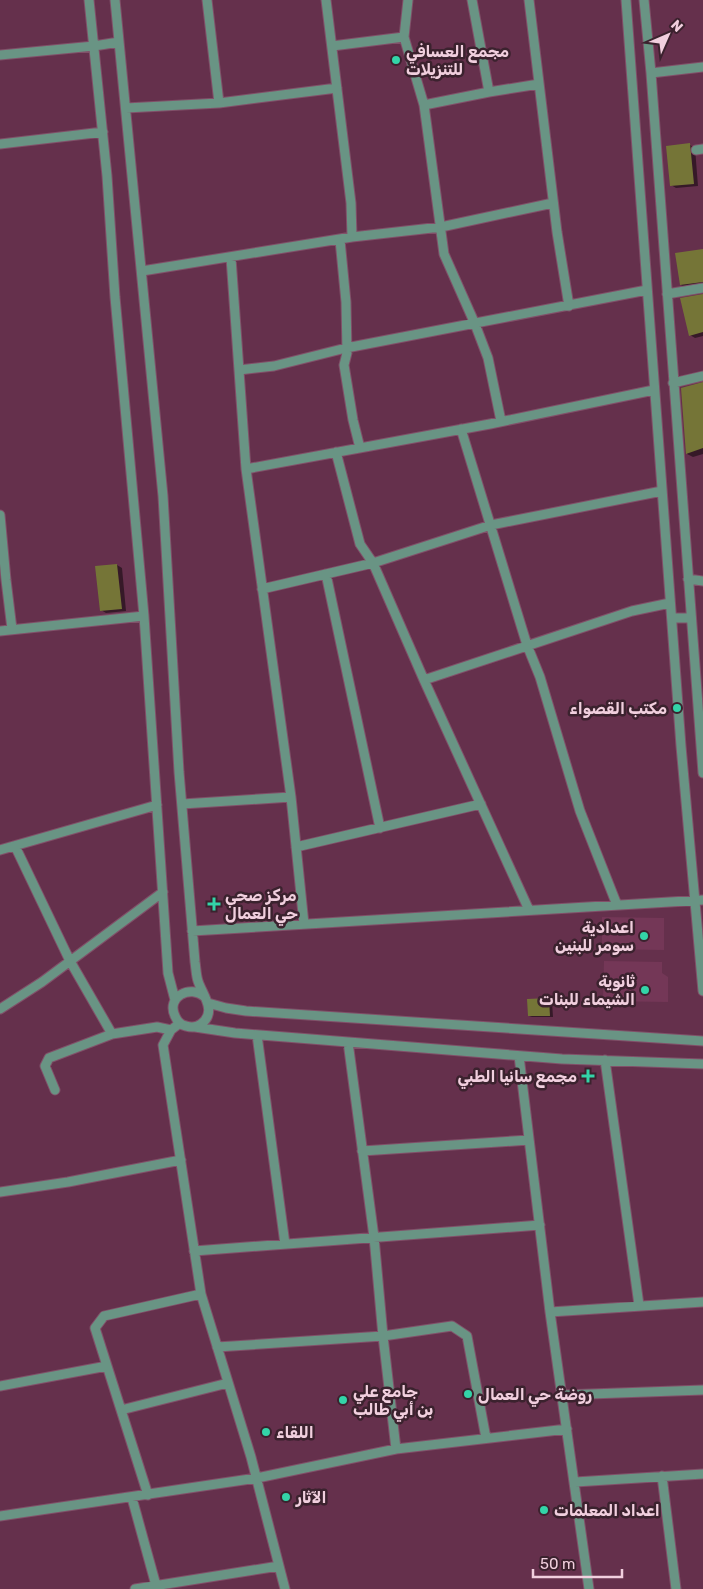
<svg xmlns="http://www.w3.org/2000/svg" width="703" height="1589" viewBox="0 0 703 1589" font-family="Rubik,'Noto Sans Arabic',sans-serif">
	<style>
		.built { fill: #743757 }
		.shadow { fill: #0007 }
		.building { fill: #757537 }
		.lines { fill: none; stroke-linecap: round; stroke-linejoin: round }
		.minor-casing { stroke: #815069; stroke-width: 11 }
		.minor { stroke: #699484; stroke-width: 9 }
		.poi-dot { fill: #33d4a8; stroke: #3b222e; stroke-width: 2 }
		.labels { text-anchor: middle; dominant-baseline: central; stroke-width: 5; stroke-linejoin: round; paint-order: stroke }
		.poi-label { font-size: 16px; font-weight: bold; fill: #f1cfde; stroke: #3b222e; text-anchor: start }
	</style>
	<rect width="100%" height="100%" fill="#65304c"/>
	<path class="built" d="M 602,917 L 664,918 L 664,950 L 602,949 Z
		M 604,961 L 662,962 L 662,973 L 668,977 L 668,1002 L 603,1001 Z"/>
	<path class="shadow" d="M 690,145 L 695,148 L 698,186 L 676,188 L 671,185 Z
		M 703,250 L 703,286 L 686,288 L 681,285 Z
		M 703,296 L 703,336 L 695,338 L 690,335 Z
		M 703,384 L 703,454 L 693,457 L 687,454 Z
		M 117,565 L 122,568 L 126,611 L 106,613 L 101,610 Z
		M 549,1000 L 552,1002 L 553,1017 L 532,1017 L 529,1016 Z"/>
	<path class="building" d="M 690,143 L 694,184 L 670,186 L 666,146 Z
		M 703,249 L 703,282 L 680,285 L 675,253 Z
		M 703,294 L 703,332 L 689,336 L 680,298 Z
		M 703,382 L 703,448 L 686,454 L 681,388 Z
		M 117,564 L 122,609 L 100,611 L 95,566 Z
		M 549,998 L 550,1016 L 528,1016 L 527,999 Z"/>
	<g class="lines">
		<g class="minor-casing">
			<path id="minor" d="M 89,0 L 107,176 L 115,297 L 144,616 L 168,973 L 175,1000
				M 115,0 L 163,496 L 179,772 L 195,962 C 196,968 196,975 198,981 C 202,994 218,1012 201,1024 C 197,1027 192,1028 186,1026 C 181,1025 177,1021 175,1016 C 166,997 190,984 205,997
				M 207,0 L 219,103
				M 326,0 L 351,203 L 352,237
				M 408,0 L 404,37 L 424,105 L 444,254 L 475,324 L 488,358 L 501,421
				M 472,0 L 489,92
				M 529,0 L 557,232 L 569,306
				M 626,0 L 681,746 L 703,991
				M 644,0 L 651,73 L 703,773
				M 332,46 L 404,37
				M 0,55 L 94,46 L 119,42
				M 651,73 L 703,67
				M 424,105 L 489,92 L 539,84
				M 126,108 L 219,103 L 337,88
				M 0,144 L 103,132
				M 696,150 L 703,149
				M 340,240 L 346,302 L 347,353 L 344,365 L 353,420 L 360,448
				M 231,258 L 246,469 L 291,797 L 304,924
				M 142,271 L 352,237 L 441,227 L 553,203
				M 667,294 L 703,288
				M 239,370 L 274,366 L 346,348 L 647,290
				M 673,383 L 703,376
				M 461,429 L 527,645 L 540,677 L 580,811 L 617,905
				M 336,452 L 360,544 L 373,563 L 424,680 L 529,910
				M 246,469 L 490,424 L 654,390
				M 0,515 L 6,580 L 12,629
				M 326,574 L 380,828
				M 688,579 L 703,581
				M 262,589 L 373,563 L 491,525 L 662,491
				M 672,618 L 691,618
				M 0,631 L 144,616
				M 424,680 L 632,611 L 670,603
				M 182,804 L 291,797
				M 15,846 L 70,961 L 112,1034 L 157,1027 L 171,1030
				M 296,847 L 481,804
				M 0,850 L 157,805
				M 192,931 L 703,900
				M 208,1003 L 226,1008 L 246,1011 L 703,1041
				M 0,1009 L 42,982 L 163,892
				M 180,1023 L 171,1030 L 163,1045 L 201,1294 L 251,1457 L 285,1589
				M 195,1027 L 235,1033 L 562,1059 L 703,1064
				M 257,1035 L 285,1244
				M 348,1042 L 374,1237 L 383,1336 L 452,1326 L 467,1336 L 486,1438
				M 519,1056 L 550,1312 L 589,1589
				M 605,1060 L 639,1305
				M 55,1090 L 45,1066 L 49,1058 L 112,1034
				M 362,1151 L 529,1140
				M 0,1192 L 68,1182 L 181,1160
				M 194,1251 L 540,1225
				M 550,1312 L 703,1302
				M 217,1347 L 383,1336 L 396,1449
				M 0,1386 L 107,1366
				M 562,1395 L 703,1390
				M 121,1410 L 228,1383
				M 662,1476 L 676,1589
				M 575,1482 L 703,1474
				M 148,1495 L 95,1328 L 104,1316 L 201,1294
				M 132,1498 L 157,1589
				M 0,1516 L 257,1478 L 396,1449 L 567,1429
				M 135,1589 L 279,1566"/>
		</g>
		<use href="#minor" class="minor"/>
	</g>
	<g class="poi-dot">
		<circle cx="396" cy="60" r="5"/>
		<circle cx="677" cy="708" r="5"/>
		<path d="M211.5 896.5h5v5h5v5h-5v5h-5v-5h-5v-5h5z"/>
		<circle cx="644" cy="936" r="5"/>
		<circle cx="645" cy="990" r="5"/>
		<path d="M585.5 1068.5h5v5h5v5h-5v5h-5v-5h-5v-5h5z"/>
		<circle cx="468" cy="1394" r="5"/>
		<circle cx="343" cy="1400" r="5"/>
		<circle cx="266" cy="1432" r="5"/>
		<circle cx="286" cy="1497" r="5"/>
		<circle cx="544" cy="1510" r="5"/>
	</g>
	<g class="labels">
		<g class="poi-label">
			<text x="406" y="51">مجمع العسافي<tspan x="406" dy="18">للتنزيلات</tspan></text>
			<text x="667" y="708" text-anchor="end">مكتب القصواء</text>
			<text x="225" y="895">مركز صحي<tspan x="225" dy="18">حي العمال</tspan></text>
			<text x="634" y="927" text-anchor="end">اعدادية<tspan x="634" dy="18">سومر للبنين</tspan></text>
			<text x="635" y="981" text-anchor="end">ثانوية<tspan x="635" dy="18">الشيماء للبنات</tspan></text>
			<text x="577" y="1076" text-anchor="end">مجمع سانيا الطبي</text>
			<text x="353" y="1391">جامع علي<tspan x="353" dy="18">بن أبي طالب</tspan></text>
			<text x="478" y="1394">روضة حي العمال</text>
			<text x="276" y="1432">اللقاء</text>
			<text x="296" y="1497">الآثار</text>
			<text x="554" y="1510">اعداد المعلمات</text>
		</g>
	</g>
	<g transform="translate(668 35) rotate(45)" stroke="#3b222e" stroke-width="4" paint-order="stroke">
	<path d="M0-4L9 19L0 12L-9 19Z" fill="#f1cfde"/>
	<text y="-8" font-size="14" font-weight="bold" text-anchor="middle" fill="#f1cfde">N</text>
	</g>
	<path d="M533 1569v8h89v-8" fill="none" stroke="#f1cfde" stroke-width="2.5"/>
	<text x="540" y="1569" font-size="15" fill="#f1cfde" stroke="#3b222e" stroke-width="4" paint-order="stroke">50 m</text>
</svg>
